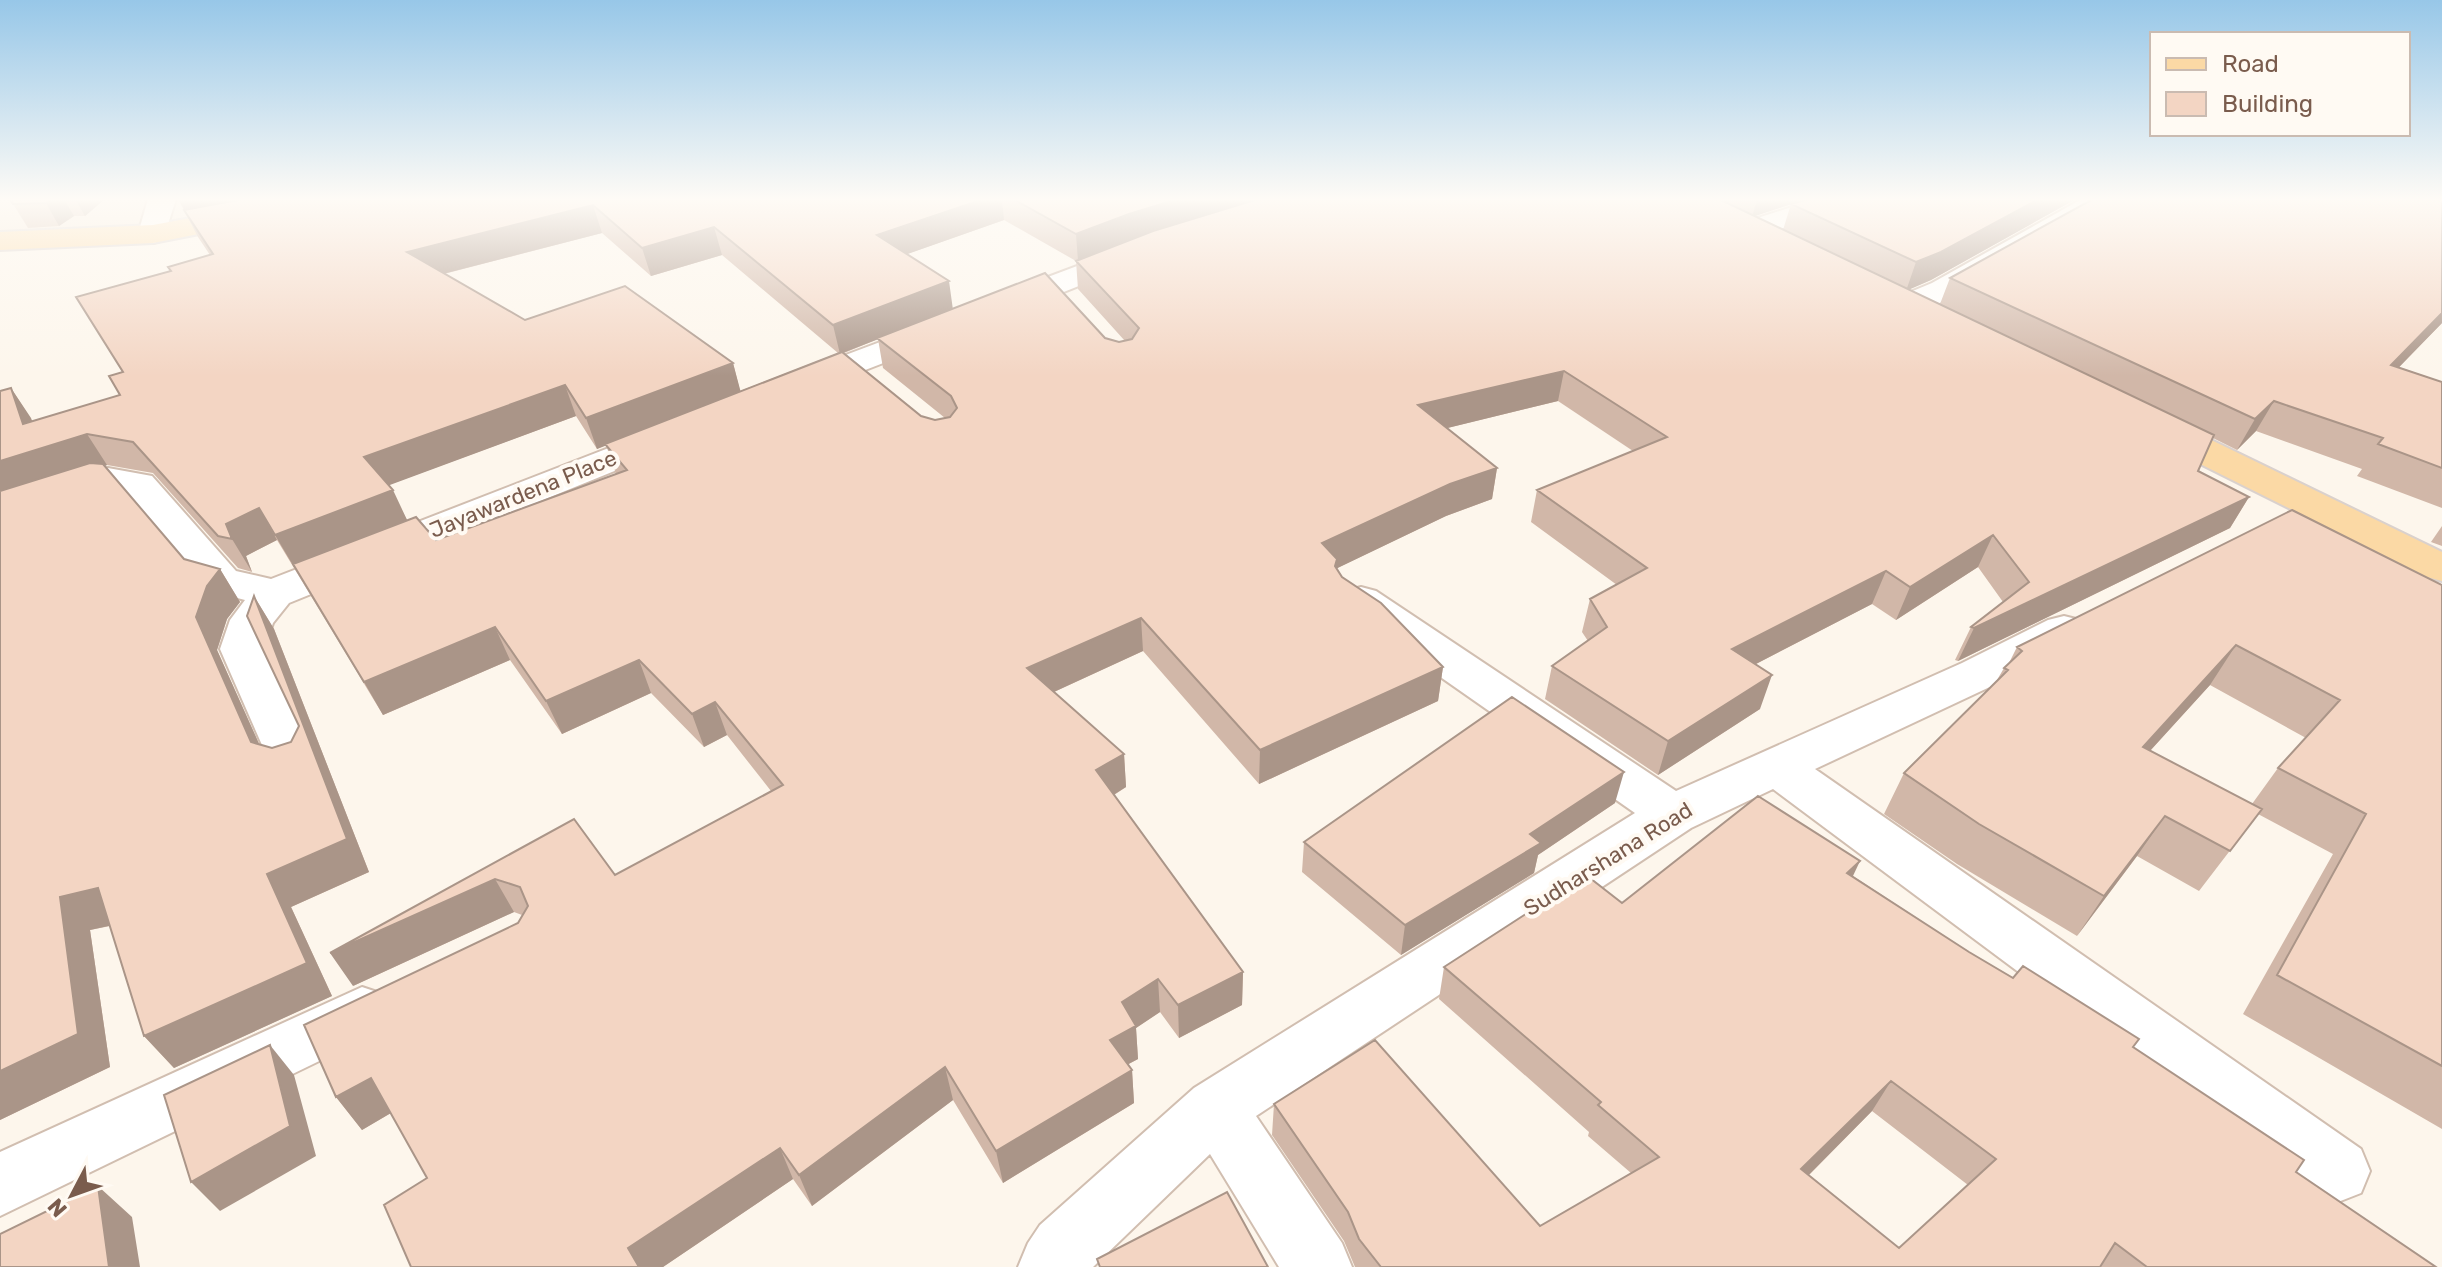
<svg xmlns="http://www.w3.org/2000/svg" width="2442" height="1267" viewBox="0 0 2442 1267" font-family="Rubik,sans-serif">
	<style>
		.residential { fill: #f5e8da }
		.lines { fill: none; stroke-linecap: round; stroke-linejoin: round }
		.minor-casing { stroke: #d1beb0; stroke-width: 4 }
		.primary-casing { stroke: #dad1cd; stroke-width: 4 }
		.minor { fill: #fff; fill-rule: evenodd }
		.primary { fill: #fbd9a5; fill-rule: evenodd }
		.wall { fill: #d1b7a8; fill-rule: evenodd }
		.shaded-wall { fill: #aa9588 }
		.building { fill: #f3d5c3; stroke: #aa9588; stroke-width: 2; fill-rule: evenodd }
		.labels { text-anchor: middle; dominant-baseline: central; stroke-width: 8; stroke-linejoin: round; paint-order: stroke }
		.street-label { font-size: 22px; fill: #7a5c4d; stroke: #fffaf3 }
	</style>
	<rect width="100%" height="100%" fill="#fdf6ec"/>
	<path class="residential" d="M 0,199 L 323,199 L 264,213 L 0,241 Z"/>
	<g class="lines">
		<g class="minor-casing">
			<path id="minor" d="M 148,199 L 176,199 L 163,240 L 153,243 L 143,240 L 138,234 Z
				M 1817,199 L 1859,199 L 1855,205 L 1752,238 L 1742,235 L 1738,229 L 1742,223 Z
				M 2082,199 L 2116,199 L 2112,205 L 1954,297 L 1918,312 L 1907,315 L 1896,312 L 1891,305 L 1896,298 L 1932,283 Z
				M 1133,245 L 1144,248 L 1148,254 L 1144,260 L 1011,313 L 1000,316 L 989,313 L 984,306 L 989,299 Z
				M 936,321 L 948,324 L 952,331 L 948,338 L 811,391 L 799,394 L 787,391 L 782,384 L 787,377 Z
				M 668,425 L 681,428 L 686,436 L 681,444 L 289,603 L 273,623 L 264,649 L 317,761 L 310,774 L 293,779 L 276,774 L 269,761 L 220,649 L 230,620 L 245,600 L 207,590 L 125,493 L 110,491 L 0,527 L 0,502 L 108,468 L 152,476 L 236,571 L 271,579 Z
				M 1361,587 L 1376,591 L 1676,791 L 1962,663 L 2048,620 L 2064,616 L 2080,620 L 2086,630 L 2080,640 L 1994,685 L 1815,769 L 2361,1149 L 2370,1171 L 2361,1193 L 2338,1202 L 2315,1193 L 1773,789 L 1691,828 L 1256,1116 L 1342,1243 L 1352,1267 L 1279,1267 L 1210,1154 L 1093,1267 L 1018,1267 L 1028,1243 L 1040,1225 L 1194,1088 L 1635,813 L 1346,611 L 1340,601 L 1346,591 Z
				M 362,987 L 383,994 L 391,1012 L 383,1030 L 0,1216 L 0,1152 Z"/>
		</g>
		<g class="primary-casing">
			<path id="primary" d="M 293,199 L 351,199 L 347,205 L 337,207 L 153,243 L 0,250 L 0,232 L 153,225 Z
				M 2153,415 L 2166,418 L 2442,552 L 2442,581 L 2427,577 L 2140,434 L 2135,426 L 2140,418 Z"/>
		</g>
		<use href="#minor" class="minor"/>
		<use href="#primary" class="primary"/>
	</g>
	<path class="wall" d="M 10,199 L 105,199 L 85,216 L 74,216 L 59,226 L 28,228 Z
		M 178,199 L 2076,199 L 1931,280 L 1909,289 L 1940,304 L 1950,278 L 2442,199 L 2442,323 L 2399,367 L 2442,382 L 2442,508 L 2357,476 L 2362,469 L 2256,431 L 2237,450 L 2213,438 L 2198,471 L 2249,497 L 2230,528 L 1958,661 L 1955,660 L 1971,627 L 2003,602 L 1978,567 L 1896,620 L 1872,604 L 1756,664 L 1760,709 L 1658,775 L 1545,699 L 1552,666 L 1588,641 L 1582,632 L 1590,599 L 1617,585 L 1531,522 L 1537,490 L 1633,451 L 1558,401 L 1447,428 L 1497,468 L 1492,499 L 1446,516 L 1337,568 L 1342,577 L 1443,667 L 1438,701 L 1259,784 L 1143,651 L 1054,692 L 1124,754 L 1126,787 L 1114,795 L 1243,972 L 1242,1005 L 1179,1038 L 1160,1012 L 1136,1028 L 1138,1059 L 1127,1065 L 1132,1070 L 1134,1103 L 1003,1183 L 953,1100 L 812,1206 L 793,1179 L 663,1267 L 411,1267 L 427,1178 L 391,1113 L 362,1130 L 336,1097 L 518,923 L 522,915 L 514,912 L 353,986 L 574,819 L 615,875 L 771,791 L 727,735 L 704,747 L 651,693 L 562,734 L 510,660 L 383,715 L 277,540 L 246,556 L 252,572 L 238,568 L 153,473 L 107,465 L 105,466 L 184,559 L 220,569 L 240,602 L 227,619 L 217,650 L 259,744 L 272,748 L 291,742 L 299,726 L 254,596 L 274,629 L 369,872 L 291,907 L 332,996 L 174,1068 L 144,1036 L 110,926 L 90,930 L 110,1067 L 0,1120 L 11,388 L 32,421 L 120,395 L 122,372 L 170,271 L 168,267 L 210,255 L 198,237 ZM 1791,204 L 1783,230 L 1755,216 ZM 1004,220 L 1076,261 L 1078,289 L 1125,341 L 1119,342 L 1105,338 L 953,309 L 907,254 ZM 602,233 L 651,276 L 722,255 L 838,353 L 740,391 L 733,363 L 525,320 L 444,274 ZM 878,339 L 883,368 L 945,418 L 935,420 L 921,416 L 844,353 ZM 576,416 L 597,449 L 606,445 L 616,474 L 436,540 L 407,520 L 388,485 Z
		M 2442,526 L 2442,546 L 2431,542 Z
		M 2442,585 L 2442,1129 L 2243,1014 L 2333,854 L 2258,814 L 2199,891 L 2137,856 L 2077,936 L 1957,864 L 1884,814 L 1904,773 L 1997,680 L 2004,668 L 2009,663 L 2017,647 ZM 2210,685 L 2306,738 L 2278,768 L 2252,804 L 2150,751 Z
		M 1615,803 L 1538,855 L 1534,873 L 1401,955 L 1302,872 L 1304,842 Z
		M 1853,876 L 1969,952 L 2133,1047 L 2296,1172 L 2436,1267 L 1355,1267 L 1344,1241 L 1272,1135 L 1274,1104 L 1540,1226 L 1631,1173 L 1588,1136 L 1589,1132 L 1439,999 L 1444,967 L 1622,903 ZM 1872,1111 L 1968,1185 L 1899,1248 L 1809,1175 Z"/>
	<path class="shaded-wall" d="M 51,199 L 64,199 L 74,216 L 59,226 L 46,203 Z
		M 75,199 L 105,199 L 85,216 Z
		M 178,199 L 277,199 L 188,216 Z
		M 984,199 L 1002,199 L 1004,220 L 882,263 L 877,235 Z
		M 1178,199 L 1265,199 L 1078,261 L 1076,234 L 1129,214 Z
		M 1757,199 L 1807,199 L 1752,217 Z
		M 2039,199 L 2076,199 L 1931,280 L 1906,291 L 1916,262 Z
		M 593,205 L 602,233 L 419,280 L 407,252 Z
		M 714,227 L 722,255 L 651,276 L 642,248 Z
		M 949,281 L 953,310 L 840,354 L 833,325 Z
		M 2442,313 L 2442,323 L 2372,395 L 2391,365 Z
		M 733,363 L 741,393 L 597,449 L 586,418 Z
		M 1564,371 L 1558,401 L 1415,436 L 1418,405 Z
		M 565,385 L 576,416 L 379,489 L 364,457 Z
		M 11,388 L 31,418 L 42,448 L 87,434 L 107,465 L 0,499 L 0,461 L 23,424 Z
		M 2274,401 L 2256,431 L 2237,450 L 2255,419 Z
		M 1497,468 L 1492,499 L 1446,516 L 1321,576 L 1322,543 L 1450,484 Z
		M 393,490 L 408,522 L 294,567 L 275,535 Z
		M 2249,497 L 2230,528 L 1958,661 L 1974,628 Z
		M 259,508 L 277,540 L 246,556 L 252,572 L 232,539 L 226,524 Z
		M 1993,535 L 1978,567 L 1896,620 L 1910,587 Z
		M 220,569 L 240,602 L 227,619 L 217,650 L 273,775 L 251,742 L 196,617 L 207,586 Z
		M 1886,571 L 1872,604 L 1721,682 L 1732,649 Z
		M 254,596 L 274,629 L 369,872 L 291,907 L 332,996 L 174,1068 L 144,1036 L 267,874 L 347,839 Z
		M 1141,618 L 1143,651 L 1032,702 L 1027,668 Z
		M 495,627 L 510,660 L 383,715 L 364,682 Z
		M 2236,645 L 2210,685 L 2117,787 L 2143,747 Z
		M 639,660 L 651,693 L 562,734 L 546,701 Z
		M 1443,667 L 1438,701 L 1259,784 L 1260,750 Z
		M 1772,675 L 1760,709 L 1658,775 L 1668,741 Z
		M 715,702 L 727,735 L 704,747 L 692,714 Z
		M 1124,754 L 1126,787 L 1099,804 L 1096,770 Z
		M 1624,772 L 1615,803 L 1538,855 L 1534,873 L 1401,955 L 1405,925 L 1530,834 Z
		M 2165,816 L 2137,856 L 2077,936 L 2104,896 Z
		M 1860,861 L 1845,893 L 1847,873 Z
		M 495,879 L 514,912 L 353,986 L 330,953 Z
		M 98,888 L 127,922 L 90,930 L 110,1067 L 0,1120 L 0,1071 L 60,897 Z
		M 1243,972 L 1242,1005 L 1179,1038 L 1178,1005 Z
		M 1158,979 L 1160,1012 L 1136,1028 L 1138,1059 L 1113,1072 L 1110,1040 L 1122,1002 Z
		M 270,1045 L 294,1075 L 316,1156 L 220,1211 L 191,1182 Z
		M 945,1067 L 953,1100 L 812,1206 L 799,1175 Z
		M 1132,1070 L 1134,1103 L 1003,1183 L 996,1151 Z
		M 371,1078 L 396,1110 L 362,1130 L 336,1097 Z
		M 1891,1081 L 1872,1111 L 1785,1199 L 1801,1169 Z
		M 780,1148 L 793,1179 L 663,1267 L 639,1267 L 628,1248 Z
		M 98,1186 L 132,1217 L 140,1267 L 109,1267 Z"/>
	<path class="building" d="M 10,199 L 51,199 L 46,203 L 13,204 Z
		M 243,199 L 984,199 L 877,235 L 949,281 L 833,325 L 714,227 L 642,248 L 593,205 L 407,252 L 525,320 L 625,286 L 733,363 L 586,418 L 565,385 L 364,457 L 393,490 L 275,535 L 259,508 L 226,524 L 232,539 L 218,536 L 133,442 L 87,434 L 0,461 L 0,391 L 11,388 L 23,424 L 120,395 L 109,376 L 123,372 L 76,297 L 171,271 L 168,267 L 213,254 L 184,210 Z
		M 1013,199 L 1178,199 L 1129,214 L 1076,234 Z
		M 1258,199 L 1719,199 L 2214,435 L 2198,471 L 2249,497 L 1974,628 L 1971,627 L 2029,582 L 1993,535 L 1910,587 L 1886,571 L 1732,649 L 1772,675 L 1668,741 L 1552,666 L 1607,627 L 1590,599 L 1647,568 L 1537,490 L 1667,437 L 1564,371 L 1418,405 L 1497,468 L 1450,484 L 1322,543 L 1337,559 L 1335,566 L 1342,577 L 1381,603 L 1443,667 L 1260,750 L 1141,618 L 1027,668 L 1124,754 L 1096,770 L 1243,972 L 1178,1005 L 1158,979 L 1122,1002 L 1136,1026 L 1110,1040 L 1132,1070 L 996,1151 L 945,1067 L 799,1175 L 780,1148 L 628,1248 L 639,1267 L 411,1267 L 384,1205 L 427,1178 L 371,1078 L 336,1097 L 304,1025 L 518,923 L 528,906 L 520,887 L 495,879 L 330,953 L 574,819 L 615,875 L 783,785 L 715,702 L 692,714 L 639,660 L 546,701 L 495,627 L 364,682 L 293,564 L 416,517 L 436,540 L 627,470 L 605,444 L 842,352 L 921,416 L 935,420 L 950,417 L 957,408 L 951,396 L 877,338 L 1045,273 L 1105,338 L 1119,342 L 1132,339 L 1139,328 L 1076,261 L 1153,231 Z
		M 1808,199 L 2039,199 L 1941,252 L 1916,262 L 1791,204 Z
		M 2093,199 L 2442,199 L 2442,313 L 2391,365 L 2442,382 L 2442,468 L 2378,444 L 2383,438 L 2274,401 L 2255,419 L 1950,278 Z
		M 90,463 L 103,464 L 184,559 L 220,569 L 207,586 L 196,617 L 251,742 L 272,748 L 291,742 L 299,726 L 247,616 L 254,596 L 347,839 L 267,874 L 307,963 L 144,1036 L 98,888 L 60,897 L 78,1034 L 0,1071 L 0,491 Z
		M 2292,510 L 2442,585 L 2442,1066 L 2277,975 L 2366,814 L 2278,768 L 2340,700 L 2236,645 L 2143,747 L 2262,809 L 2230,851 L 2165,816 L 2104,896 L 1979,824 L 1904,773 L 2008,670 L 2004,668 L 2022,651 L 2017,647 Z
		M 1512,697 L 1624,772 L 1530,834 L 1541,843 L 1405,925 L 1304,842 Z
		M 1758,796 L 1860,861 L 1847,873 L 1969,952 L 2013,978 L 2023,966 L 2139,1039 L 2133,1047 L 2304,1160 L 2296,1172 L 2436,1267 L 2147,1267 L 2115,1243 L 2100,1267 L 1381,1267 L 1359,1239 L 1348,1212 L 1274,1104 L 1375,1040 L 1540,1226 L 1659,1157 L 1598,1105 L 1601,1102 L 1444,967 L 1586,875 L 1622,903 ZM 1891,1081 L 1996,1159 L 1899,1248 L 1801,1169 Z
		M 270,1045 L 290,1126 L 191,1182 L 164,1095 Z
		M 98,1186 L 109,1267 L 0,1267 L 0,1234 Z
		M 1227,1192 L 1268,1267 L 1100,1267 L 1097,1259 Z"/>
	<linearGradient id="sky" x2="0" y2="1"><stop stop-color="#97c7e8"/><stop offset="0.53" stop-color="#fefbf6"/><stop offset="1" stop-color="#fefbf6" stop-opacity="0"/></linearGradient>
	<rect width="2442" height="376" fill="url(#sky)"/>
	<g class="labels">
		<g class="street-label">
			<text transform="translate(523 494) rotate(-22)">Jayawardena Place</text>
			<text transform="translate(1608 859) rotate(-32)">Sudharshana Road</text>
		</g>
	</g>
	<rect x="2150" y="32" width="260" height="104" fill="#fffaf3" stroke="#cabbb1" stroke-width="2"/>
	<rect x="2166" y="58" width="40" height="12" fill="#fbd9a5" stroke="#cabbb1" stroke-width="2"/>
	<text x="2222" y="72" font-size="24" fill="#7a5c4d">Road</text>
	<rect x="2166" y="92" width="40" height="24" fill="#f3d5c3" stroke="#cabbb1" stroke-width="2"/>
	<text x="2222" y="112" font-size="24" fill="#7a5c4d">Building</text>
	<g transform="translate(72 1195) rotate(229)" stroke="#fffaf3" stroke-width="6" paint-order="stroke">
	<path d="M0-6L14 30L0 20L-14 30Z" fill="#7a5c4d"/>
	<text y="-12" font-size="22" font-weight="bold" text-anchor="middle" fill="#7a5c4d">N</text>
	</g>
</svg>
